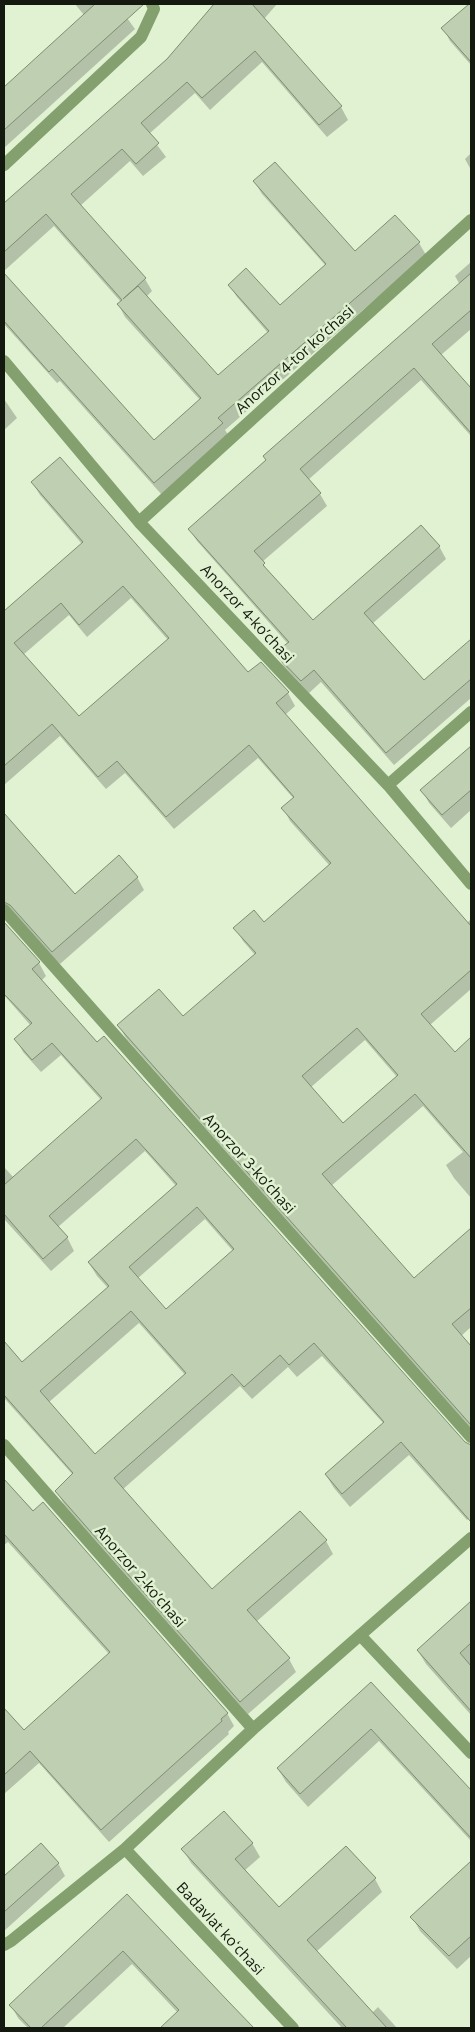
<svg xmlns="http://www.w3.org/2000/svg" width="475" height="2032" viewBox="0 0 475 2032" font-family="'Open Sans',sans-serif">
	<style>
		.shadow { fill: #0003; fill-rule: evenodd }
		.building { fill: #bfd0b2; stroke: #7e8e71; fill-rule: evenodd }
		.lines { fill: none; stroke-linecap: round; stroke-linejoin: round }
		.minor { stroke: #84a06e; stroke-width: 12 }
		.labels { text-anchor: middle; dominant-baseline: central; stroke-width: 5; stroke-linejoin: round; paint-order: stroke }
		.street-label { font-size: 15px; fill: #13190e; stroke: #e0f2d2 }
	</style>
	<rect width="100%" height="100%" fill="#e0f2d2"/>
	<path class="shadow" d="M 75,4 L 117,4 L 135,29 L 4,148 L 4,89 L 84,15 Z
		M 217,4 L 277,4 L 264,19 L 341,107 L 348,120 L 327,137 L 262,62 L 210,110 L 195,93 L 149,134 L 166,157 L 143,176 L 130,161 L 80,206 L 145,279 L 152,291 L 146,297 L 218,377 L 268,333 L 237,297 L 229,285 L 280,307 L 326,266 L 262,194 L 254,181 L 355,252 L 419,243 L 426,255 L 225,430 L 229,436 L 162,495 L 60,381 L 57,383 L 4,324 L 4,274 L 154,442 L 200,400 L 125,317 L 118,304 L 121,302 L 54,226 L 4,271 L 4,205 L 168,60 Z
		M 463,11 L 471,20 L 471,65 L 450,41 L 443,28 Z
		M 471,153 L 471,170 L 465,159 Z
		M 471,262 L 471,329 L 441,355 L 471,390 L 471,436 L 421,380 L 308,480 L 320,494 L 327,506 L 262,562 L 269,573 L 313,622 L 439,546 L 446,559 L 372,624 L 424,682 L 471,641 L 471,698 L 394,765 L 321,682 L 309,693 L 283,665 L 276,653 L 288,644 L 197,541 L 189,529 L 460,285 L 455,276 Z
		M 4,399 L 17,418 L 4,430 Z
		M 32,482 L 248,673 L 288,693 L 295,706 L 285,715 L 467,923 L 471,919 L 471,989 L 430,1025 L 454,1054 L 471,1039 L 471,1198 L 454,1178 L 446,1165 L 463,1152 L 423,1106 L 331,1186 L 414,1280 L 471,1230 L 471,1327 L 461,1336 L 471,1348 L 471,1428 L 126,1038 L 118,1025 L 183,1018 L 255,955 L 243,941 L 235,928 L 264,923 L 330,866 L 290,821 L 283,808 L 294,799 L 258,758 L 174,829 L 125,773 L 106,789 L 60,736 L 4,785 L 4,693 L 7,690 L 4,686 L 4,613 L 82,544 L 40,495 ZM 131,598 L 168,640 L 79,718 L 23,655 L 69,615 L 87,637 ZM 365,1040 L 397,1077 L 343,1125 L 310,1088 Z
		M 471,747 L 471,810 L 451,828 L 429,803 L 422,790 Z
		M 4,815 L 75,896 L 137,877 L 144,890 L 60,964 L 5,917 L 4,922 Z
		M 4,924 L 39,963 L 46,976 L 41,981 L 464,1443 L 471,1446 L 471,1516 L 467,1520 L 409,1455 L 350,1507 L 334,1488 L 326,1475 L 384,1424 L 322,1356 L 297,1377 L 288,1367 L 252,1399 L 240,1386 L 122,1490 L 212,1590 L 326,1541 L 333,1554 L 256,1622 L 289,1659 L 296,1672 L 248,1714 L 64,1504 L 56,1491 L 73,1475 L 4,1398 L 4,1343 L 22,1364 L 108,1288 L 97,1276 L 89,1263 L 176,1186 L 145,1151 L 58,1227 L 67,1237 L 74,1251 L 51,1271 L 4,1219 L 4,1167 L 14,1178 L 101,1100 L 61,1055 L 41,1072 L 23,1052 L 16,1039 L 31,1026 L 4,995 ZM 205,1219 L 233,1251 L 166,1311 L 137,1279 ZM 139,1323 L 186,1376 L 95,1455 L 48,1403 Z
		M 4,1480 L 227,1713 L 234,1726 L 228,1732 L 229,1734 L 109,1842 L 39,1763 L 4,1794 L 4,1728 L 13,1720 L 24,1731 L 109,1654 L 8,1542 L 4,1545 Z
		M 471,1603 L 471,1663 L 469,1665 L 471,1668 L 471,1715 L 426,1664 L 418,1651 Z
		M 371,1683 L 471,1792 L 471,1841 L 379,1741 L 308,1807 L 286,1782 L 278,1769 Z
		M 252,1843 L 260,1857 L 244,1871 L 279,1909 L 375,1879 L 382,1892 L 316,1952 L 372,2013 L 378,2007 L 397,2028 L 342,2028 L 191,1863 L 183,1850 Z
		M 41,1844 L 58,1863 L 65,1876 L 4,1931 L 4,1878 Z
		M 471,1863 L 471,1956 L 457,1969 L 420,1931 L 412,1917 Z
		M 127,1895 L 252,2028 L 162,2028 L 178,2013 L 132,1964 L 63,2028 L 28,2028 L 18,2018 L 11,2005 Z"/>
	<path class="building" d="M 95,4 L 144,4 L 4,130 L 4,87 Z
		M 214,4 L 252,4 L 342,106 L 319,125 L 255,51 L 202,98 L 187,82 L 141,123 L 159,143 L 136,164 L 122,149 L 71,194 L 146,278 L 123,299 L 138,286 L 218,375 L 269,331 L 228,285 L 246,268 L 280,305 L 326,264 L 253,181 L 275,162 L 355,251 L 395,215 L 420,242 L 218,418 L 223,423 L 154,483 L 52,369 L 49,372 L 4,321 L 4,273 L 154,440 L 201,398 L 117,304 L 122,300 L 46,214 L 4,252 L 4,203 L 167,59 Z
		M 469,4 L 471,4 L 471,62 L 441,28 Z
		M 471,273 L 471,310 L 432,344 L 471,388 L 471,433 L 414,368 L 300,469 L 321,493 L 254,551 L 265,563 L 263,565 L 313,620 L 421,525 L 440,546 L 364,613 L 424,680 L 471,639 L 471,679 L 386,753 L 314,670 L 301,681 L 274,653 L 289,642 L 188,529 L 266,460 L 263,456 Z
		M 60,457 L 248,672 L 261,662 L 289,692 L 276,703 L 471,926 L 471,970 L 421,1014 L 455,1052 L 471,1037 L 471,1158 L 415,1094 L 322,1174 L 414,1278 L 471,1228 L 471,1308 L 452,1324 L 471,1346 L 471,1425 L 117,1025 L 159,989 L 183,1016 L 256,953 L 233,928 L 254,910 L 264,922 L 331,863 L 281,808 L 294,797 L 249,745 L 166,817 L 117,761 L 98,777 L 52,724 L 4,766 L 4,611 L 83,542 L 31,482 ZM 123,586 L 169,638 L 79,716 L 14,643 L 61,603 L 79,625 ZM 357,1028 L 398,1075 L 343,1123 L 302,1076 Z
		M 471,746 L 471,790 L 442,815 L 420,790 Z
		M 4,813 L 75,894 L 119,855 L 138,877 L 52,952 L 10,905 L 4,902 Z
		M 4,922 L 40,962 L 32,969 L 97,1042 L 104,1036 L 465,1442 L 471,1445 L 471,1522 L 401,1442 L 342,1494 L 325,1474 L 384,1422 L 314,1343 L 289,1365 L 280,1355 L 244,1387 L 232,1374 L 114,1478 L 212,1589 L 300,1511 L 327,1540 L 247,1610 L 290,1658 L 240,1702 L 55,1491 L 73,1473 L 4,1395 L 4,1341 L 22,1362 L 109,1286 L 88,1262 L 177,1184 L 136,1139 L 49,1216 L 68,1237 L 43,1259 L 4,1214 L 4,1185 L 102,1098 L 52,1043 L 32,1060 L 14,1039 L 32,1023 L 4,994 ZM 197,1207 L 234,1249 L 166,1309 L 129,1267 ZM 131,1311 L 186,1373 L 95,1454 L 40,1391 Z
		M 4,1479 L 33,1511 L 43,1502 L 228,1713 L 221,1719 L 222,1721 L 101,1830 L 30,1751 L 4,1775 L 4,1708 L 24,1730 L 110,1652 L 4,1534 Z
		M 471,1601 L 471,1643 L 460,1653 L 471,1666 L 471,1711 L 417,1650 Z
		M 371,1682 L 471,1790 L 471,1838 L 371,1729 L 300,1794 L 277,1768 Z
		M 224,1811 L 253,1843 L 235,1859 L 279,1907 L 346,1846 L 376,1878 L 307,1940 L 387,2028 L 347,2028 L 181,1849 Z
		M 41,1843 L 59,1863 L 4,1912 L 4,1876 Z
		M 471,1861 L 471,1936 L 449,1956 L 410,1917 Z
		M 127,1894 L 227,2000 L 254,2028 L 160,2028 L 179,2010 L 123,1951 L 41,2028 L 31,2028 L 9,2005 Z"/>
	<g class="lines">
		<path class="minor" d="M 4,165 L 141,37 L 154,9 L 152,4
			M 4,361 L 139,522 L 388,785 L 471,884
			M 139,522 L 471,220
			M 388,785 L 471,712
			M 4,910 L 471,1437
			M 4,1445 L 253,1729
			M 360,1635 L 471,1753
			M 125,1849 L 293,2028
			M 4,1945 L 11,1941 L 125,1849 L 253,1729 L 471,1538"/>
	</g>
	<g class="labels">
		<g class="street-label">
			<text transform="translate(294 359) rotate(-42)">Anorzor 4-tor koʼchasi</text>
			<text transform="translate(248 613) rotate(47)">Аnorzor 4-koʼchasi</text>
			<text transform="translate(250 1163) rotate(48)">Аnorzor 3-koʼchasi</text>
			<text transform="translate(141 1576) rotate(49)">Аnorzor 2-koʼchasi</text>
			<text transform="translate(221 1928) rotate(47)">Badavlat koʻchasi</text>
		</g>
	</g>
	<rect width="475" height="2032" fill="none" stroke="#13190e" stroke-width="10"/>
</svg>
